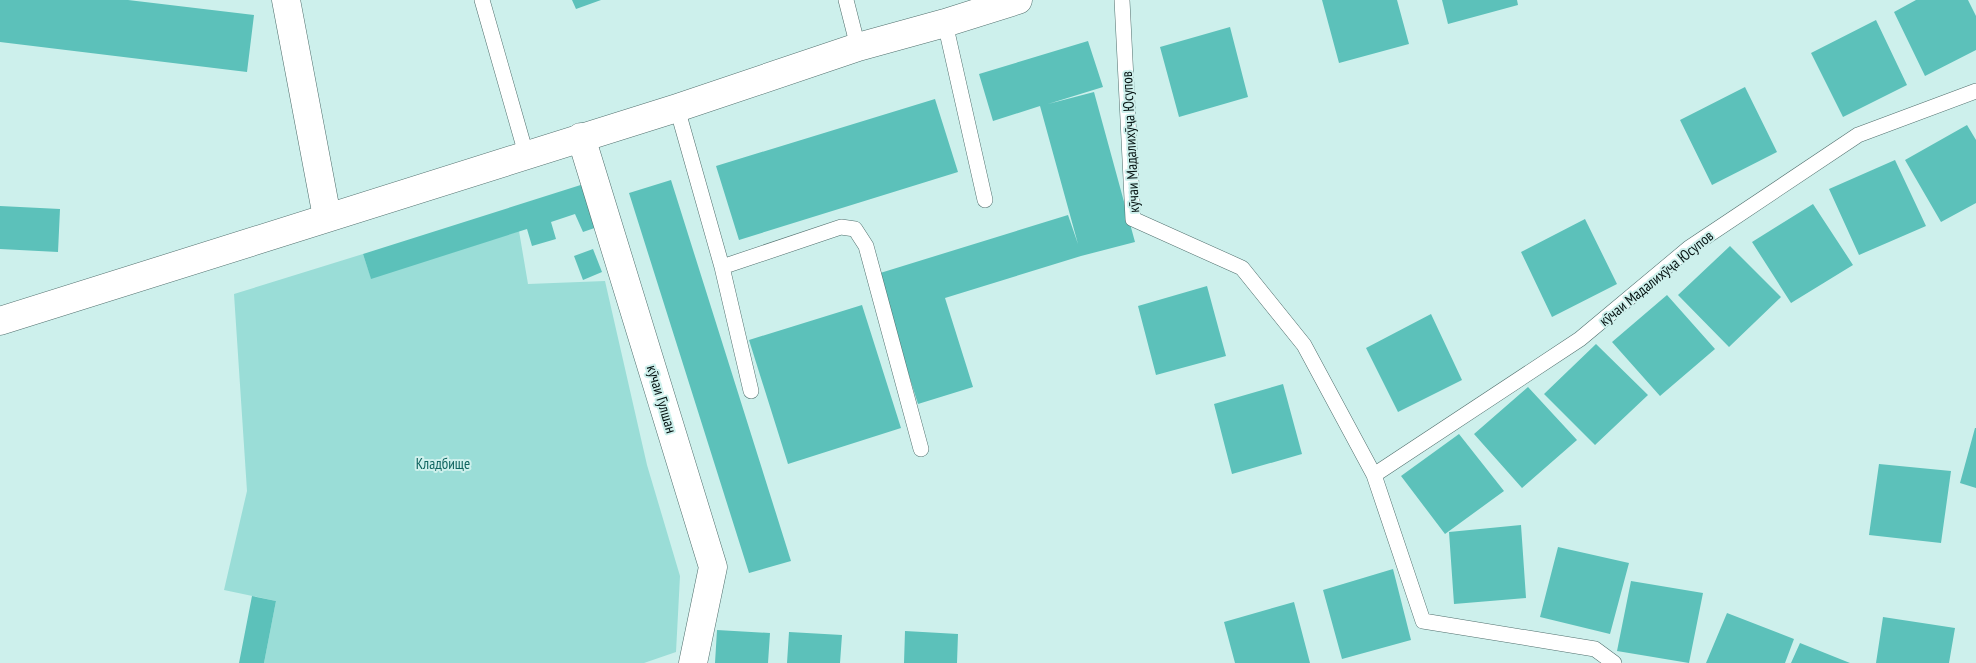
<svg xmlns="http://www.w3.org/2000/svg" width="1976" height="663" viewBox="0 0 1976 663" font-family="'PT Sans Narrow',sans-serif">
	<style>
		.green { fill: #9addd7 }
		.building { fill: #5cc1ba }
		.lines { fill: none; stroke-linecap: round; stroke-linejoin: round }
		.lane-casing { stroke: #506f6d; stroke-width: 16 }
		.street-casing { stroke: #506f6d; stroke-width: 29 }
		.secondary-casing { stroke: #506f6d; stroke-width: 29 }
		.lane { stroke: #fff; stroke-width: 15 }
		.street { stroke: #fff; stroke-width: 28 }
		.secondary { stroke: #fff; stroke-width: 28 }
		.labels { text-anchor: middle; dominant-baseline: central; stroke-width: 4; stroke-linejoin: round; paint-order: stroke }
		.street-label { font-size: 15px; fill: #061312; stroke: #cdf0ec }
		.park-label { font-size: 15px; fill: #106560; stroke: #cdf0ec }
	</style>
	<rect width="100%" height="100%" fill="#cdf0ec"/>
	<path class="green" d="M 519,231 L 528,284 L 605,281 L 647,465 L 680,576 L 676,652 L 644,663 L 264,663 L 276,601 L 224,590 L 247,491 L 234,294 L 363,254 L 371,278 Z"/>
	<path class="building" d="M 0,0 L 128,0 L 254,15 L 247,72 L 0,42 Z
		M 572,0 L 601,0 L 576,9 Z
		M 1322,0 L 1397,0 L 1409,44 L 1339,63 Z
		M 1442,0 L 1517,0 L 1518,5 L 1448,24 Z
		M 1916,0 L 1968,0 L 1976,16 L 1976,50 L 1925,76 L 1894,12 Z
		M 1876,20 L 1907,85 L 1843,117 L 1811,53 Z
		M 1230,27 L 1248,97 L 1179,117 L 1160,47 Z
		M 1088,41 L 1103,87 L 1048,104 L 1094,92 L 1135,242 L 1081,256 L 945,298 L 973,387 L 918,404 L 877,274 L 1068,215 L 1078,244 L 1040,106 L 993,121 L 979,74 Z
		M 1745,87 L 1777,152 L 1712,185 L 1680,120 Z
		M 935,99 L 958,172 L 739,240 L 716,166 Z
		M 1967,125 L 1976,140 L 1976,203 L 1941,222 L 1905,160 Z
		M 1895,160 L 1926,226 L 1859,255 L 1829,189 Z
		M 671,180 L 791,561 L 749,573 L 629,193 Z
		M 587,183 L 606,224 L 583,232 L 575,214 L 551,222 L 556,239 L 532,246 L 527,229 L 371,279 L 363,254 Z
		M 1813,204 L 1853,265 L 1791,303 L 1752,242 Z
		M 0,206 L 60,209 L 58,252 L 0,249 Z
		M 1585,219 L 1617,284 L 1552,317 L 1521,252 Z
		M 1730,246 L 1781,297 L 1729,347 L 1678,295 Z
		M 593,249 L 602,272 L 583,280 L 574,256 Z
		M 1207,286 L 1226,356 L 1156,375 L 1138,306 Z
		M 1667,295 L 1715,349 L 1660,396 L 1612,342 Z
		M 862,305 L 901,428 L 788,464 L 749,340 Z
		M 1431,314 L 1462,380 L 1398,412 L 1366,348 Z
		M 1596,344 L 1648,395 L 1595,445 L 1544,394 Z
		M 1283,384 L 1302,454 L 1232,474 L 1214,404 Z
		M 1528,387 L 1577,440 L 1522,488 L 1474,434 Z
		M 1975,428 L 1976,428 L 1976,488 L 1960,483 Z
		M 1459,434 L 1504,491 L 1445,534 L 1401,476 Z
		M 1879,464 L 1951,471 L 1941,543 L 1869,535 Z
		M 1521,525 L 1526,598 L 1454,604 L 1449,532 Z
		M 1558,547 L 1629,563 L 1610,634 L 1540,617 Z
		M 1393,569 L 1411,640 L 1342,659 L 1323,590 Z
		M 1631,581 L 1703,593 L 1689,663 L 1617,651 Z
		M 252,596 L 276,601 L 264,663 L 239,663 Z
		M 1294,602 L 1310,663 L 1235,663 L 1224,622 Z
		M 1727,613 L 1794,639 L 1785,663 L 1706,663 Z
		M 1883,617 L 1955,628 L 1949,663 L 1876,663 Z
		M 717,630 L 770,633 L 768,663 L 715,663 Z
		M 905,631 L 958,634 L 957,663 L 904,663 Z
		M 789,632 L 842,635 L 840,663 L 787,663 Z
		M 1800,643 L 1850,663 L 1791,663 Z"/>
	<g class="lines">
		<g class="lane-casing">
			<path id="lane" d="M 482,0 L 526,154
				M 846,0 L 858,47
				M 1122,0 L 1133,219 L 1242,268 L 1304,345 L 1374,475 L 1423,621 L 1595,649 L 1614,663
				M 945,23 L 985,200
				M 677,108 L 722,267 L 751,391
				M 722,267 L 841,227 L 855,229 L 866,246 L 921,449
				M 1374,475 L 1580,339 L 1689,248 L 1858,135 L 1976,91"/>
		</g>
		<g class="street-casing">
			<path id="street" d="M 286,0 L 327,217
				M 581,137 L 713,567 L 693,663"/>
		</g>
		<g class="secondary-casing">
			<path id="secondary" d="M 0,321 L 677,108 L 858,47 L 945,23 L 1018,0"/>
		</g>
		<use href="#lane" class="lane"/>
		<use href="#street" class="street"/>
		<use href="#secondary" class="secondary"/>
	</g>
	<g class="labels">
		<g class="street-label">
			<text transform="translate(1130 142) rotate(-93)">кӯчаи Мадалихӯҷа Юсупов</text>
			<text transform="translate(1656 278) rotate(-39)">кӯчаи Мадалихӯҷа Юсупов</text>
			<text transform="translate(662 399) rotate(73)">кӯчаи Гулшан</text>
		</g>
		<g class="park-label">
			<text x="443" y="463">Кладбище</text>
		</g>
	</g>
</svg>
